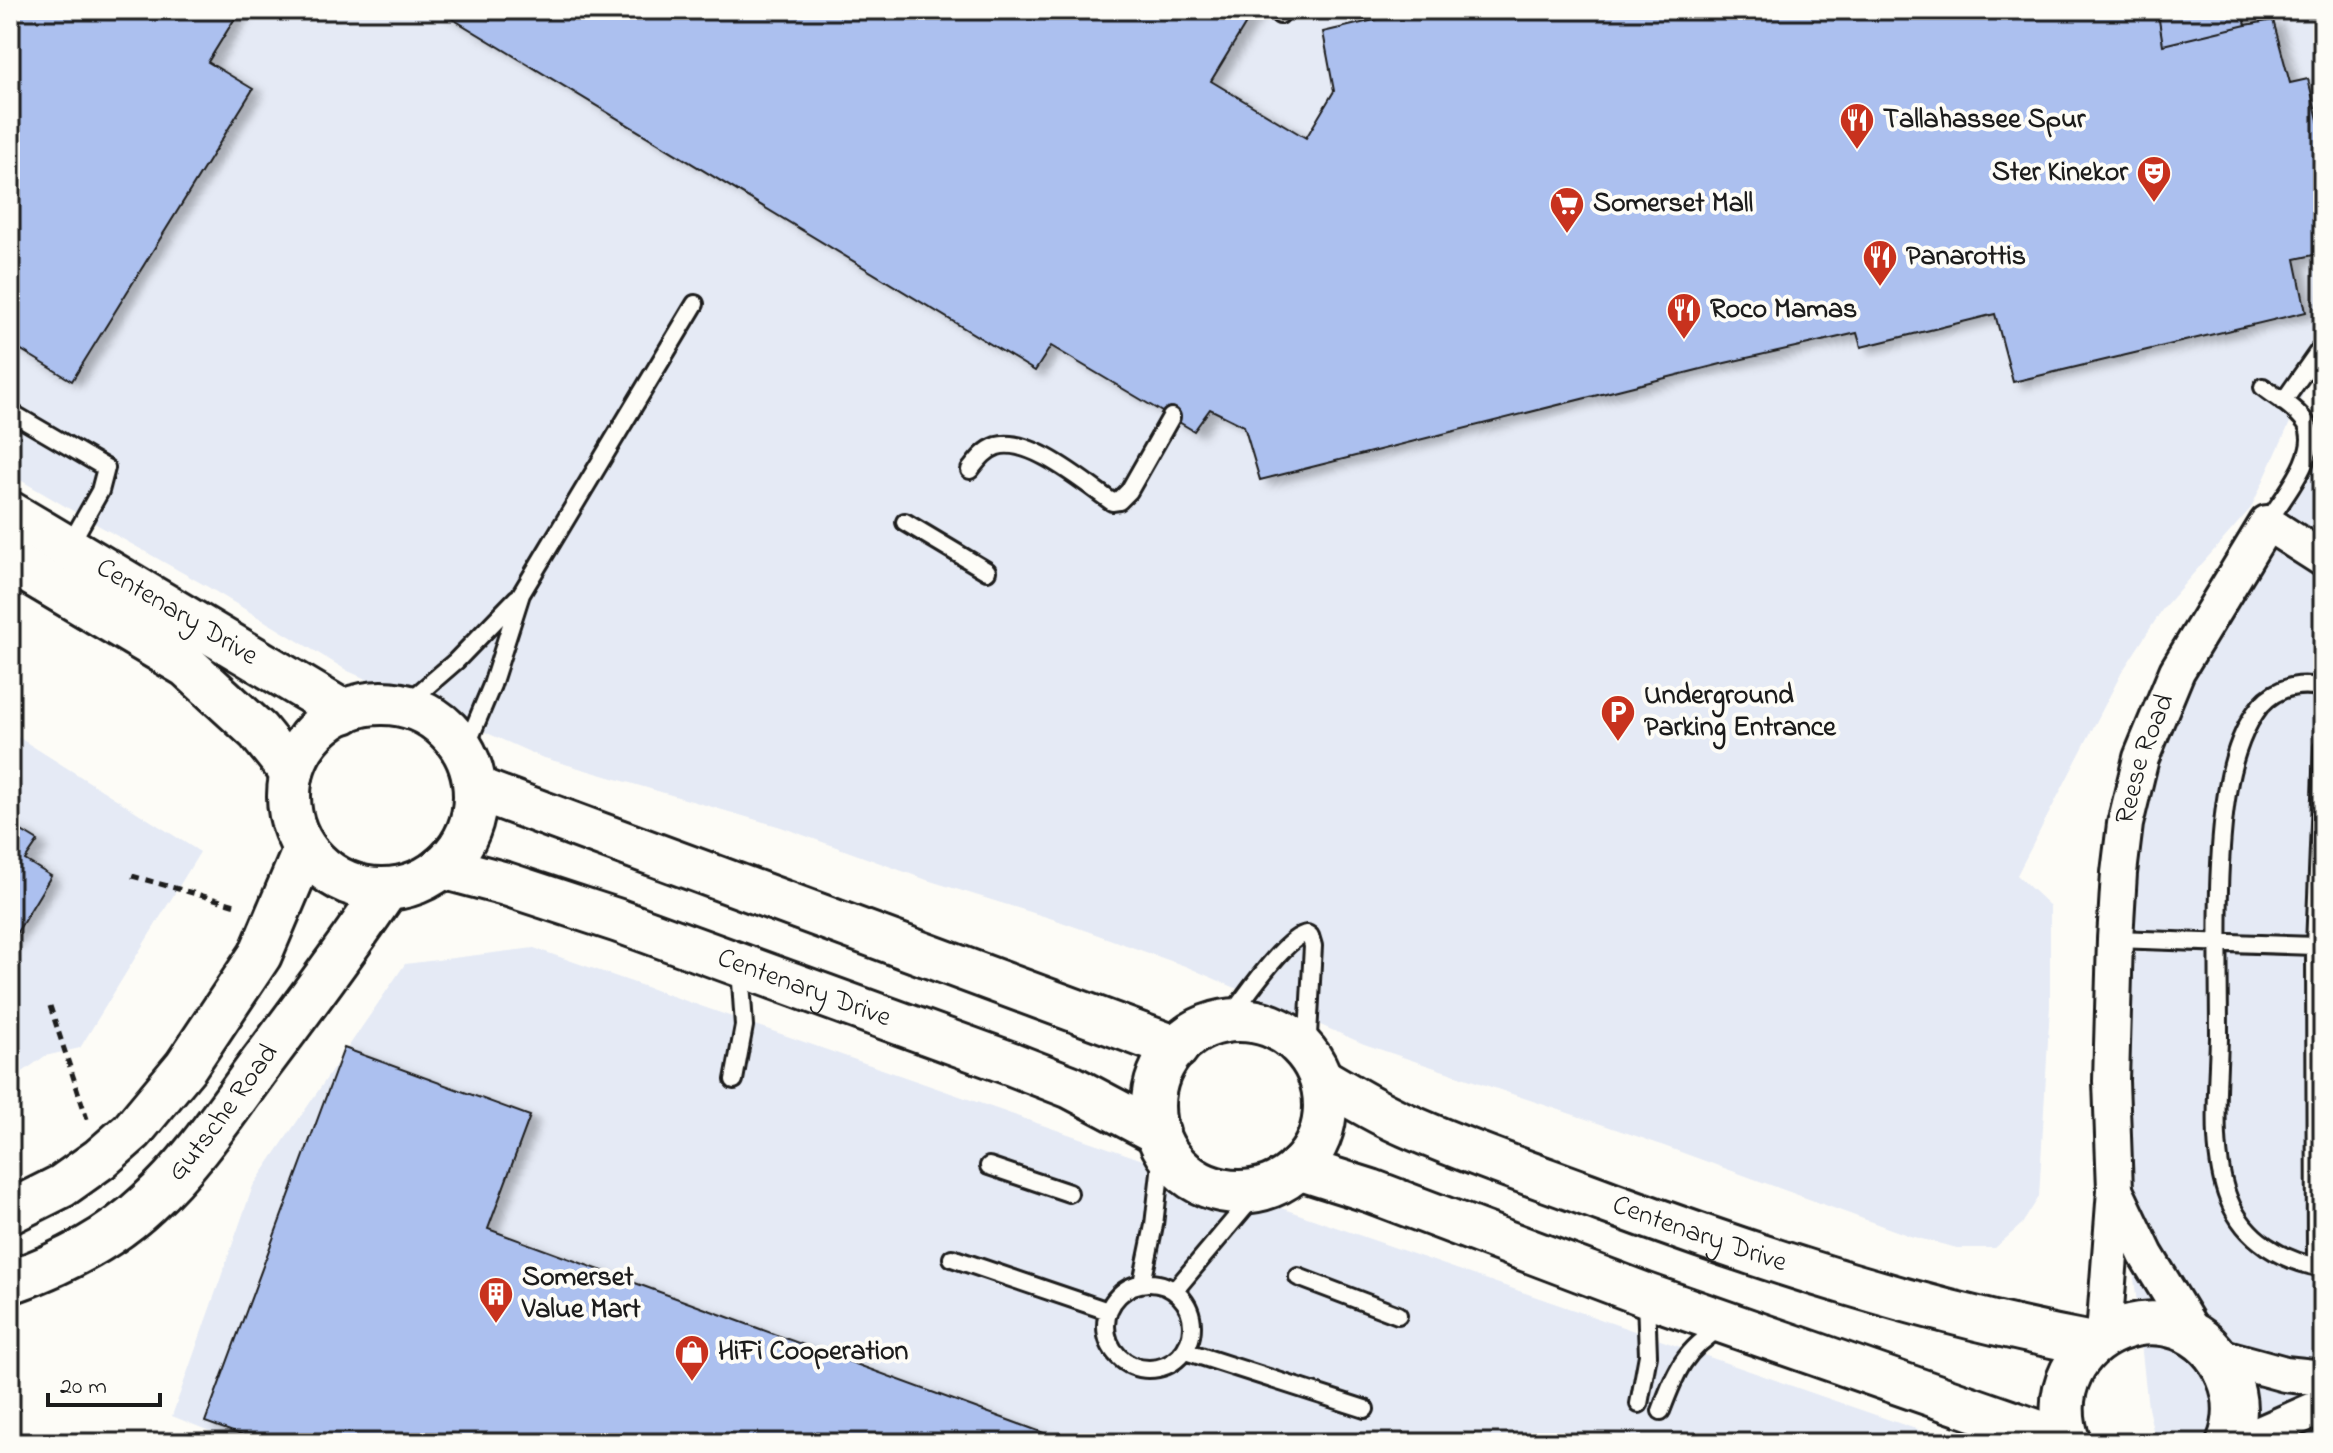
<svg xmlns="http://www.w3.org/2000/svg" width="2333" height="1453" viewBox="0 0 2333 1453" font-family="'Indie Flower',sans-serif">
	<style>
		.built { fill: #e5eaf5 }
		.building { fill: #acc0ef; stroke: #1c1c1c; stroke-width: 2; filter: url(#shadow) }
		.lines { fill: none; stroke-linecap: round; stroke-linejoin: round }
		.service-casing { stroke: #1c1c1c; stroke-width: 22 }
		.minor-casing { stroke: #1c1c1c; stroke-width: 40 }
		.tertiary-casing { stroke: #1c1c1c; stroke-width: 48 }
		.path { stroke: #1c1c1c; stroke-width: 5; stroke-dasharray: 8 6; stroke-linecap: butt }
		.service { stroke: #fdfcf7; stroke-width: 16 }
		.minor { stroke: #fdfcf7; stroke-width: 34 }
		.tertiary { stroke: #fdfcf7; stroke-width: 42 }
		.labels { text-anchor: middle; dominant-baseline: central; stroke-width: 8; stroke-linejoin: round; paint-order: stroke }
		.poi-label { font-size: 28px; font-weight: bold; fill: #1c1c1c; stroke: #fdfcf7; text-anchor: start }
		.street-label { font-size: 28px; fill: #1c1c1c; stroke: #fdfcf7 }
	</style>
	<defs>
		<filter id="shadow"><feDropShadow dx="9" dy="5" stdDeviation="4" flood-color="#0004"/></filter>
	</defs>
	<rect width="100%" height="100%" fill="#fdfcf7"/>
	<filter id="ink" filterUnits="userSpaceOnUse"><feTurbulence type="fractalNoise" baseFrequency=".0125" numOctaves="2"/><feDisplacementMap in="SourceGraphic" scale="16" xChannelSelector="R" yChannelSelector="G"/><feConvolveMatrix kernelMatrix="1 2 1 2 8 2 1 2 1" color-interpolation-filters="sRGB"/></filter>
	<g filter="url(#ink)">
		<path class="built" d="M 10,10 L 2323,10 L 2323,358 L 2320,357 L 2251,508 L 2164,607 L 2122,672 L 2017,875 L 2050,906 L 2050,1006 L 2039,1197 L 2022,1224 L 1995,1248 L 1957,1248 L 1910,1236 L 1645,1139 L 1364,1044 L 1185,966 L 1056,920 L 927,880 L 781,827 L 541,757 L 348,671 L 208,587 L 80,515 L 10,474 Z
			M 2323,443 L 2323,1443 L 2156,1443 L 2148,1408 L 2113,1082 L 2122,873 L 2178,671 Z
			M 10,732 L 200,852 L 80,1048 L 45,1056 L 10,1081 Z
			M 534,948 L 1956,1443 L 214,1443 L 217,1434 L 172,1416 L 253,1186 L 405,964 Z"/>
		<path class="building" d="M 10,10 L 240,10 L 208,62 L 253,89 L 72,381 L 10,343 Z
			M 438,10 L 1254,10 L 1211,81 L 1306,138 L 1334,91 L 1323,32 L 1417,10 L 2242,10 L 2246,25 L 2273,20 L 2290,83 L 2308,79 L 2323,140 L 2323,187 L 2316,189 L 2323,216 L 2323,253 L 2295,259 L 2306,312 L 2013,382 L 1995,314 L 1861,347 L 1857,333 L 1725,363 L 1260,480 L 1244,426 L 1210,409 L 1194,431 L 1051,346 L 1035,371 Z
			M 2168,10 L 2242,10 L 2246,25 L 2163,45 L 2159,20 Z
			M 10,824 L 38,841 L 25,860 L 51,876 L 10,944 Z
			M 344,1048 L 530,1116 L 488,1229 L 1071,1443 L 475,1443 L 450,1434 L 447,1443 L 264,1443 L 205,1422 Z"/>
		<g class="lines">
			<g class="service-casing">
				<path id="service" d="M 1280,15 L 1283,10
					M 2263,387 C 2277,398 2296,408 2306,423 C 2323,452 2282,498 2267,523
					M 2283,402 L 2323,345
					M 10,412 L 106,468 L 100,491 L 69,546
					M 970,470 C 978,460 985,450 997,446 C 1030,436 1086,484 1112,502 L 1119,501 L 1129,491 L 1171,417
					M 905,522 L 987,571
					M 2323,694 L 2318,687 C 2293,682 2269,691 2255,713 C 2240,735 2231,767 2227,793 C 2215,869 2219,959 2219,1037 C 2218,1087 2210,1153 2229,1200 C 2245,1240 2282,1261 2323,1268
					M 404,706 L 456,661 L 517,598
					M 464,752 L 492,685 L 521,594 L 695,304
					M 2115,939 L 2315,946
					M 1227,1021 C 1241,1003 1286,935 1307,934 L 1310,936 L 1313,946 L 1307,1053
					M 734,1080 L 744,1026 L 740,967
					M 989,1166 L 1069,1193
					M 952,1258 L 1108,1311
					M 2316,1267 L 2315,946 L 2323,748
					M 1298,1277 L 1398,1315
					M1106 1326a43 43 0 1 1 86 0a43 43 0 1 1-86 0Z
					M 1142,1283 L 1154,1225 L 1163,1146
					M 1175,1290 L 1260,1189
					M 1185,1351 L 1365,1409
					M 1639,1404 L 1648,1355 L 1646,1299
					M 1661,1411 C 1676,1371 1684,1350 1722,1327"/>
			</g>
			<g class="minor-casing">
				<g id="minor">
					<path d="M 2115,1190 L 2146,1255 L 2196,1337"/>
					<path id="s1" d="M 2104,1335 L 2115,1190 L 2111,1081 L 2115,939 L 2119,873 L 2125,824 L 2141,758 L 2177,671 L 2267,523 L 2323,559"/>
					<path d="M 2216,1355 L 2285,1374 L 2323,1378"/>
					<path d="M 2239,1443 L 2323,1406"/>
				</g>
			</g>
			<g class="tertiary-casing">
				<g id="tertiary">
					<path id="s2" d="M 10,513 L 344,712"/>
					<path d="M 10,561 L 187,666 L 258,731 L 292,773"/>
					<circle cx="382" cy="796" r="93"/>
					<path d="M 475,788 L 1177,1048"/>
					<path id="s3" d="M 442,867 L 506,884 L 619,921 L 1012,1064 L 1071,1087 L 1158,1133"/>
					<circle cx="1239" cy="1106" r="86"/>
					<path id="s4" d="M 1321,1079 C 1349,1095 1377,1113 1406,1125 C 1473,1155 1542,1177 1610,1203 C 1767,1261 1928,1313 2092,1344"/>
					<path d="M 1298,1168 L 1371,1191 L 1646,1295 L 2068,1442"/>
					<path d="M 10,1212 L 62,1186 L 100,1159 L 132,1131 L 186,1066 L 260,955 L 305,849"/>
					<path id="s5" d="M 10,1282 C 59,1265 109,1240 147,1204 C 192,1163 226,1111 262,1062 C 305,1005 347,948 387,889"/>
					<path d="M 2069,1443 C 2030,1334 2184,1273 2228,1377 C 2237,1398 2237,1421 2228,1443"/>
				</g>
			</g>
			<path class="path" d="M 132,876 L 239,906
				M 50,1006 L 87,1119"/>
			<use href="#service" class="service"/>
			<use href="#minor" class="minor"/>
			<use href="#tertiary" class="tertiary"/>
		</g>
	</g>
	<defs>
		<g id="restaurant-pin" transform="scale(1.8)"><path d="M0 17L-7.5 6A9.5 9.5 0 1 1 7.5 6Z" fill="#c8321e" stroke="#fdfcf7"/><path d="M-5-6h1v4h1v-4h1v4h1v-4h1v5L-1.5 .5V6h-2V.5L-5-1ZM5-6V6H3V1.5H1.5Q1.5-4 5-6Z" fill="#fff"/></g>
		<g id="theatre-pin" transform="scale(1.8)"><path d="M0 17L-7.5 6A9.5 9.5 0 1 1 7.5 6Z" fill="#c8321e" stroke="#fdfcf7"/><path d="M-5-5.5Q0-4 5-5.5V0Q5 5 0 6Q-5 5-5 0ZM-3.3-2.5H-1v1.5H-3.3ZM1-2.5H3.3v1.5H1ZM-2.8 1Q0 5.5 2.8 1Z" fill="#fff"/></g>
		<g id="supermarket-pin" transform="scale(1.8)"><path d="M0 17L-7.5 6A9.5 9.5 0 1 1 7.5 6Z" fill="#c8321e" stroke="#fdfcf7"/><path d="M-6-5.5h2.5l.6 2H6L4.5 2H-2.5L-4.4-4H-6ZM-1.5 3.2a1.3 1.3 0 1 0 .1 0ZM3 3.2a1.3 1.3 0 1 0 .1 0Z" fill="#fff"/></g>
		<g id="parking-pin" transform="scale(1.8)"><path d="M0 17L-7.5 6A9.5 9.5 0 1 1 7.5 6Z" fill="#c8321e" stroke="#fdfcf7"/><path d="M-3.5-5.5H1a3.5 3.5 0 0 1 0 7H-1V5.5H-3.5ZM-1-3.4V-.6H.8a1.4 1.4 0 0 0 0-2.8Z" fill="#fff"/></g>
		<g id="building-pin" transform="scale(1.8)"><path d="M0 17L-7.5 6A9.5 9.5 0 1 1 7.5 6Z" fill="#c8321e" stroke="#fdfcf7"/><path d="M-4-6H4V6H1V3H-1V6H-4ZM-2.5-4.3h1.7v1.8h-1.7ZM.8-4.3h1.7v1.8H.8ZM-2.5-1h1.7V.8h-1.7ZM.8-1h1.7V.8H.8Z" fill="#fff"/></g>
		<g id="shop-pin" transform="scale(1.8)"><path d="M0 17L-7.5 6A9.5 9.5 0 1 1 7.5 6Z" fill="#c8321e" stroke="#fdfcf7"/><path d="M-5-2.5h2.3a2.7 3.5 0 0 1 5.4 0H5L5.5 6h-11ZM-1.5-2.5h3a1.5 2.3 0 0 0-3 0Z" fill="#fff"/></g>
	</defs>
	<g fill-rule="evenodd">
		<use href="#restaurant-pin" x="1857" y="120"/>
		<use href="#theatre-pin" x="2154" y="173"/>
		<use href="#supermarket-pin" x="1567" y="204"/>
		<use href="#restaurant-pin" x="1880" y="257"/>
		<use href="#restaurant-pin" x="1684" y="310"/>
		<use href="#parking-pin" x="1618" y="712"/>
		<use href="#building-pin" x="496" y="1294"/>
		<use href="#shop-pin" x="692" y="1352"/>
	</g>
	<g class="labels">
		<g class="poi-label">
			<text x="1883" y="120">Tallahassee Spur</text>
			<text x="2128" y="173" text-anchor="end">Ster Kinekor</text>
			<text x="1593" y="204">Somerset Mall</text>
			<text x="1906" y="257">Panarottis</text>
			<text x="1710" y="310">Roco Mamas</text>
			<text x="1644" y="696">Underground<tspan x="1644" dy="32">Parking Entrance</tspan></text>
			<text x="522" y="1278">Somerset<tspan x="522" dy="32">Value Mart</tspan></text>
			<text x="718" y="1352">HiFi Cooperation</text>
		</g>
		<g class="street-label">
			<text stroke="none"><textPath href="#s2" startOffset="194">Centenary Drive</textPath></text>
			<text stroke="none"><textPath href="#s1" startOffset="580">Reese Road</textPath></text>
			<text stroke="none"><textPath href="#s3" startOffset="382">Centenary Drive</textPath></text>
			<text stroke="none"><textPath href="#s5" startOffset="278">Gutsche Road</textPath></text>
			<text stroke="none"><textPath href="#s4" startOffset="410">Centenary Drive</textPath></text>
		</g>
	</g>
	<rect width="2333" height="1453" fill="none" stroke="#fdfcf7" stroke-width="40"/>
	<rect x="20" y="20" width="2293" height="1413" fill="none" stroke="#1c1c1c" stroke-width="3" filter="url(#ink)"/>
	<path d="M48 1393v12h112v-12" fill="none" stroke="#1c1c1c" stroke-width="4"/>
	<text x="60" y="1393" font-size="24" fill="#1c1c1c" stroke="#fdfcf7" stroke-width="6" paint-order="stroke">20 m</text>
</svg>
